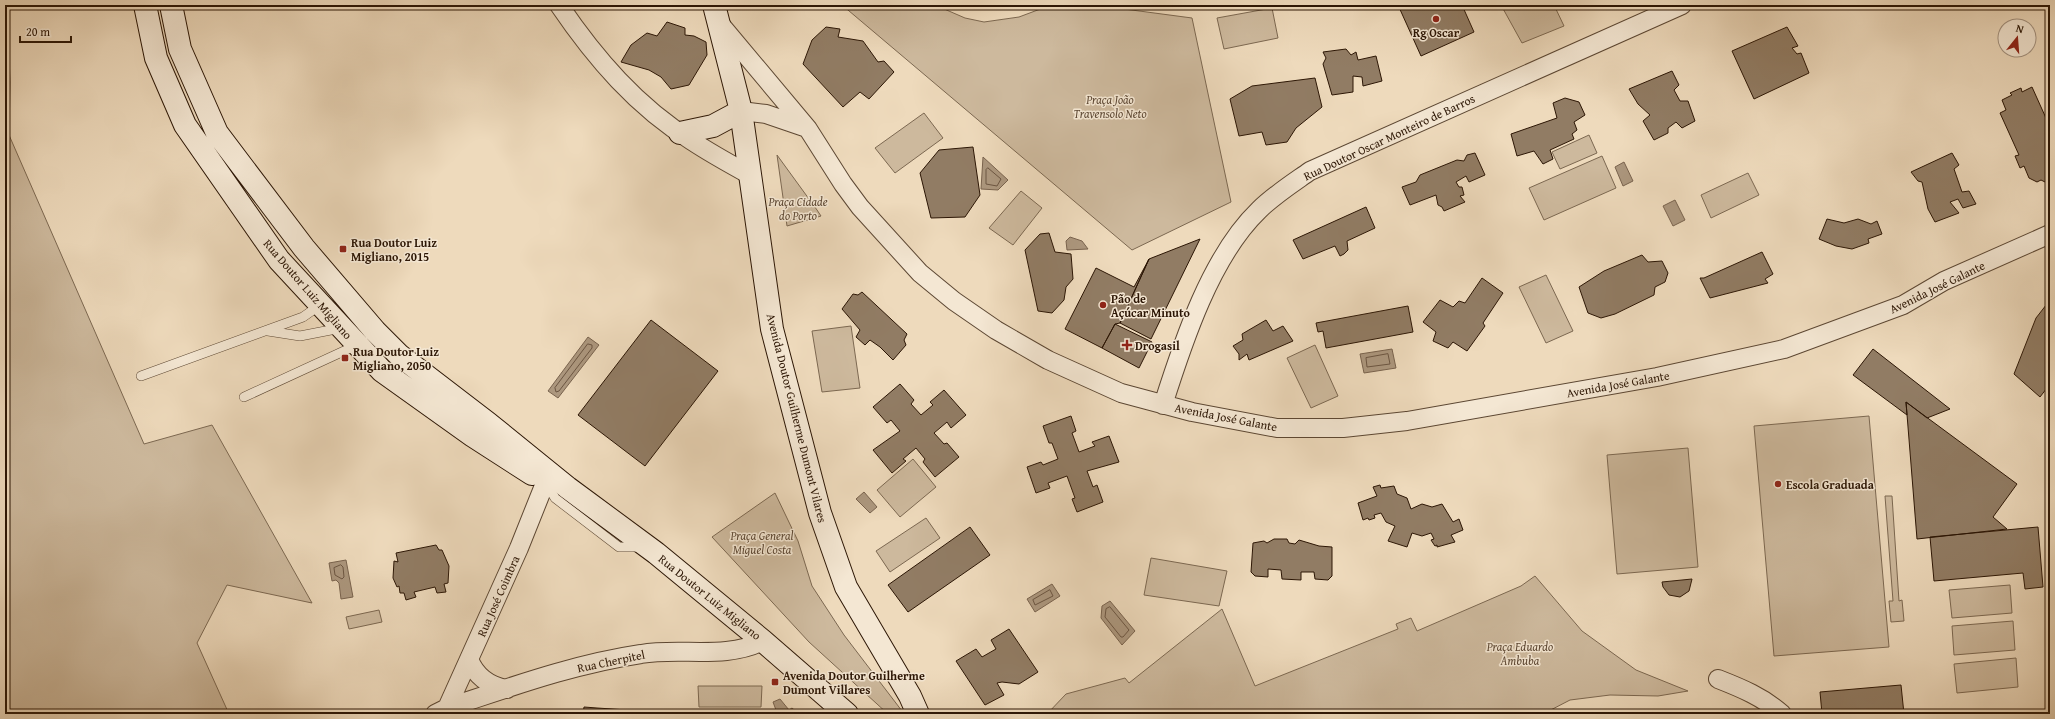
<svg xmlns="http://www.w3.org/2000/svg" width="2055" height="719" viewBox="0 0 2055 719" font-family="'Gentium Book Plus',serif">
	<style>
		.green { fill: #cdb99d; stroke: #7c6851 }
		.water { fill: #ac977e; stroke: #79634e }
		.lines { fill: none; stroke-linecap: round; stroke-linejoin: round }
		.shore { stroke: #6c5642; stroke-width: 1 }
		.building { fill: #917c64; stroke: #2c1605 }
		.lane-casing { stroke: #5c4733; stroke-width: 10 }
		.street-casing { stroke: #5c4733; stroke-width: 20 }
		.secondary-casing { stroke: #2c1605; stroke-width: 24 }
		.lane { stroke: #f4e7d3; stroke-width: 9 }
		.street { stroke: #f4e7d3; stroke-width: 18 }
		.secondary { stroke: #f4e7d3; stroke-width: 22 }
		.poi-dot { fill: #8f2418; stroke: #f4e7d3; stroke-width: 1.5 }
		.labels { text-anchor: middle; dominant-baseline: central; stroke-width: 3; stroke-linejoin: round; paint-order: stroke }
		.poi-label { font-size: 12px; font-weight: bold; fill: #2c1605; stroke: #f4e7d3; text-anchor: start }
		.park-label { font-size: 12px; font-style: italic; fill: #5c4733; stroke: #f4e7d3 }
		.street-label { font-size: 12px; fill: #2c1605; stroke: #f4e7d3 }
	</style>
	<rect width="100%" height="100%" fill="#eedabc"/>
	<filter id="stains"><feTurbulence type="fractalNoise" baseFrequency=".005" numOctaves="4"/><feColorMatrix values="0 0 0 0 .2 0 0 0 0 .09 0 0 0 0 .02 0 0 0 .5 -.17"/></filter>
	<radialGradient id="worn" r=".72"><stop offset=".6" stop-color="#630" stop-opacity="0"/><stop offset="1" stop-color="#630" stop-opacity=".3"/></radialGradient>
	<path class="green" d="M 5,5 L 7,5 L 10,82 L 9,135 L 144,444 L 212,425 L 312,603 L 227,585 L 197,643 L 229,714 L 5,714 Z
		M 842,5 L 935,5 L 965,18 L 984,22 L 1019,17 L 1051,5 L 1094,5 L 1192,18 L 1231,202 L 1132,250 Z
		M 1501,5 L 1554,5 L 1564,26 L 1522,43 Z
		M 1272,8 L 1278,38 L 1224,49 L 1217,18 Z
		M 924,113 L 943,138 L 895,173 L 875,148 Z
		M 1589,135 L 1597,153 L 1560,169 L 1552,152 Z
		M 777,155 L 817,210 L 821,216 L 787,226 Z
		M 1602,156 L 1616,188 L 1544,220 L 1529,188 Z
		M 1748,173 L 1759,195 L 1711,218 L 1701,195 Z
		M 1021,191 L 1042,208 L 1013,245 L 989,228 Z
		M 1546,275 L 1573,331 L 1546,343 L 1519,287 Z
		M 851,326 L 860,388 L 822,392 L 812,331 Z
		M 1315,345 L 1338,396 L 1311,408 L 1287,358 Z
		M 1869,416 L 1889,647 L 1774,656 L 1754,426 Z
		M 1688,448 L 1698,567 L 1617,574 L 1607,455 Z
		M 913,459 L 936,487 L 900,517 L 877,490 Z
		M 775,493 L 798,541 L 812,586 L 844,635 L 902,711 L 898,714 L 888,714 L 809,642 L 712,537 Z
		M 1885,496 L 1892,496 L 1899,601 L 1902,600 L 1904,621 L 1891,622 L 1889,601 L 1893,601 Z
		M 926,518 L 940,538 L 890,572 L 876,551 Z
		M 1151,558 L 1227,571 L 1219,606 L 1144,595 Z
		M 1535,576 L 1582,631 L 1636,670 L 1688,691 L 1658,696 L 1610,695 L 1570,700 L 1543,714 L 1047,714 L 1066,694 L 1125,678 L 1129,683 L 1222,609 L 1255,686 L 1398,629 L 1396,624 L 1411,618 L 1417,631 L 1521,586 Z
		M 2010,585 L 2012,613 L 1952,618 L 1949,590 Z
		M 379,610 L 382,622 L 349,629 L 346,617 Z
		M 2013,621 L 2015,650 L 1954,655 L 1952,626 Z
		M 2016,658 L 2018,687 L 1957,693 L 1954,664 Z
		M 698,686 L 762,686 L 761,707 L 699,707 Z"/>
	<path class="water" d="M 983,157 L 1008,180 L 998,190 L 981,189 Z
		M 1624,162 L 1633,181 L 1623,186 L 1615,167 Z
		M 1675,200 L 1685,220 L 1673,226 L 1663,206 Z
		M 1070,237 L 1082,241 L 1088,249 L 1067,250 L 1066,241 Z
		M 588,337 L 599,345 L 558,398 L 548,391 Z
		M 1392,349 L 1396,368 L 1364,373 L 1360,354 Z
		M 864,492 L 877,507 L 870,513 L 856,499 Z
		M 346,560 L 353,597 L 341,599 L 339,583 L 336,580 L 332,581 L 329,563 Z
		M 1052,584 L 1060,596 L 1035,612 L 1027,599 Z
		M 1110,601 L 1135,631 L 1122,645 L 1101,618 L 1102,606 Z
		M 780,699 L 789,710 L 792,708 L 799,714 L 779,714 L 776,710 L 773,702 Z"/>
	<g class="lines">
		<path class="shore" d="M 988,168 L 1001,179 L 997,186 L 986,184 L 986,170 Z
			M 588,344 L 592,345 L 592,348 L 559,391 L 556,392 L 555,388 Z
			M 1388,354 L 1390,364 L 1367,367 L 1366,358 Z
			M 341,565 L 343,567 L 344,577 L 342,579 L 335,575 L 334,568 Z
			M 1050,590 L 1053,596 L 1035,605 L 1033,600 Z
			M 1110,607 L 1129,630 L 1123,637 L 1121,637 L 1105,617 L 1106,609 Z"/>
	</g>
	<path class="building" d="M 1398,5 L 1462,5 L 1474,32 L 1421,56 Z
		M 667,22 L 685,28 L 685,35 L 694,36 L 706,42 L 707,55 L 689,85 L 671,89 L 661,77 L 649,70 L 621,62 L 631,45 L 647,33 L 657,36 Z
		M 826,27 L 840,29 L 838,37 L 863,41 L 878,62 L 884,61 L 894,72 L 869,99 L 860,92 L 843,107 L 803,64 L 812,40 Z
		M 1787,27 L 1798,46 L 1792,48 L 1797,54 L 1801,53 L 1809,73 L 1754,99 L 1732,51 Z
		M 1346,49 L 1351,55 L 1356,52 L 1358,60 L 1376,56 L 1382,81 L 1363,86 L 1362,77 L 1353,76 L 1353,92 L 1332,95 L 1323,64 L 1326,58 L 1323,52 Z
		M 1672,71 L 1679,85 L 1674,90 L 1680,101 L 1688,101 L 1695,121 L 1682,128 L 1676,122 L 1668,128 L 1668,133 L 1654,140 L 1643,121 L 1650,115 L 1638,104 L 1629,89 Z
		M 1315,78 L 1322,107 L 1296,128 L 1287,142 L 1266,145 L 1262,132 L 1239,136 L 1230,99 L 1252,86 Z
		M 2032,87 L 2050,127 L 2050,180 L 2045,182 L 2041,180 L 2037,182 L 2029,178 L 2024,166 L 2020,168 L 2015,156 L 2019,155 L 2000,113 L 2006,110 L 2002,100 L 2012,95 L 2010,93 L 2021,88 L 2022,92 Z
		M 1565,98 L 1579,102 L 1585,115 L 1574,122 L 1577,130 L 1572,134 L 1574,139 L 1550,150 L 1553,159 L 1543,164 L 1534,151 L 1517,156 L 1511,134 L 1557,118 L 1553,103 Z
		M 973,147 L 980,195 L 965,217 L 931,218 L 920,173 L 939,150 Z
		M 1475,153 L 1485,175 L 1469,182 L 1466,176 L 1456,182 L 1459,187 L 1462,187 L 1464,195 L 1460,196 L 1465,202 L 1444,211 L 1442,207 L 1438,205 L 1436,195 L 1410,205 L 1402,187 L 1416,182 L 1420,175 L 1457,160 L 1464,161 L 1467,155 Z
		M 1952,153 L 1959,165 L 1954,169 L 1962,192 L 1969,191 L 1976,204 L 1963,208 L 1958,199 L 1950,202 L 1959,213 L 1935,222 L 1928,209 L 1922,182 L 1918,181 L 1911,172 Z
		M 1366,207 L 1375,228 L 1347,241 L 1348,250 L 1344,254 L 1340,256 L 1335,246 L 1303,259 L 1293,240 Z
		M 1827,219 L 1844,223 L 1858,219 L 1871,224 L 1877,221 L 1882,234 L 1868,239 L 1869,243 L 1852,249 L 1836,246 L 1819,239 Z
		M 1049,233 L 1055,252 L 1071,254 L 1073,279 L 1066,287 L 1064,300 L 1052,313 L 1038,311 L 1025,250 L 1040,234 Z
		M 1200,239 L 1151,339 L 1120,323 L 1149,259 Z
		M 1762,252 L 1773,274 L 1765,279 L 1768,283 L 1710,298 L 1700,278 L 1704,278 Z
		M 1642,255 L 1648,262 L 1662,261 L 1668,273 L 1665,282 L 1655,287 L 1654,295 L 1615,314 L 1601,318 L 1588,313 L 1579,287 L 1604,271 Z
		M 1149,259 L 1120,323 L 1115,324 L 1102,348 L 1065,329 L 1096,268 L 1134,287 Z
		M 1482,278 L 1503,293 L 1483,323 L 1485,326 L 1467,351 L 1453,342 L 1448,348 L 1433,341 L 1436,332 L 1423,322 L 1440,300 L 1453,307 L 1459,301 L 1465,303 Z
		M 862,292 L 907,334 L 904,340 L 906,345 L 893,360 L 880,347 L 870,340 L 865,345 L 856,337 L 860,330 L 842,309 L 853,294 L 858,295 Z
		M 2050,300 L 2050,384 L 2040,397 L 2014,374 L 2036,318 Z
		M 1408,306 L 1413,332 L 1326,348 L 1323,331 L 1318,332 L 1316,323 Z
		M 651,320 L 718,371 L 645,466 L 578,415 Z
		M 1266,320 L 1273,331 L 1283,326 L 1293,341 L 1249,360 L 1247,354 L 1239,360 L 1239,354 L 1233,346 L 1243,340 L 1242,334 Z
		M 1115,324 L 1152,342 L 1139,368 L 1102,348 Z
		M 1873,349 L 1950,409 L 1927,418 L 1906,402 L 1907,415 L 1853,375 Z
		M 900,384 L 914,400 L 911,404 L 921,415 L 933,405 L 930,402 L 944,390 L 966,415 L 951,428 L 947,422 L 934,433 L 944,444 L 947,443 L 959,457 L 935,477 L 923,462 L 925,459 L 916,448 L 903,459 L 906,461 L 892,473 L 873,450 L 900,431 L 891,420 L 887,423 L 873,407 Z
		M 1906,402 L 2017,484 L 1993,517 L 2007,529 L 1917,539 Z
		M 1071,416 L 1076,431 L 1072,433 L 1079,452 L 1095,446 L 1092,442 L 1109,436 L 1119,462 L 1087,471 L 1093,487 L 1097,485 L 1103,502 L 1077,512 L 1072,499 L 1075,498 L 1067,476 L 1048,483 L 1050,488 L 1036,493 L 1027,467 L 1041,462 L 1043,465 L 1058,459 L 1052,443 L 1049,443 L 1043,426 Z
		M 1380,485 L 1381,488 L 1394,486 L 1397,494 L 1407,498 L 1411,509 L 1422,504 L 1432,507 L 1442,504 L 1453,522 L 1459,519 L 1463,530 L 1451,535 L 1455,542 L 1437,547 L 1437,545 L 1435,546 L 1431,540 L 1434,539 L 1431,533 L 1422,536 L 1412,533 L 1407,547 L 1388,541 L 1395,526 L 1386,522 L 1381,513 L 1374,515 L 1375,518 L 1369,520 L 1368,518 L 1363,520 L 1358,503 L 1377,496 L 1373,487 Z
		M 970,527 L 990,555 L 908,612 L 888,585 Z
		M 2038,527 L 2043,587 L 2025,589 L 2023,573 L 1934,581 L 1930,537 Z
		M 1274,539 L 1287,539 L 1289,543 L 1295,544 L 1299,540 L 1319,546 L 1332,547 L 1332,576 L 1328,580 L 1315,579 L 1314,572 L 1301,572 L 1301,580 L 1282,579 L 1281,570 L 1268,569 L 1268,577 L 1255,576 L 1251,572 L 1253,543 L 1264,541 L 1267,543 Z
		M 436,545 L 439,550 L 442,550 L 449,566 L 448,583 L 444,584 L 446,592 L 437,593 L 435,587 L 414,592 L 416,597 L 406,600 L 404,593 L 400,593 L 399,586 L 397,587 L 393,578 L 394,561 L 398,562 L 396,553 Z
		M 1692,579 L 1689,591 L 1680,597 L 1669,595 L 1663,587 L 1662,582 Z
		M 1009,629 L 1038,672 L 1019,684 L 1002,682 L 997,683 L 1004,695 L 985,705 L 956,661 L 976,649 L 982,657 L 996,649 L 991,640 Z
		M 1901,685 L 1904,714 L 1822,714 L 1820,692 Z
		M 584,707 L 597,708 L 658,712 L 658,714 L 583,714 Z"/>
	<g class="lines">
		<g class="lane-casing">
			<path id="lane" d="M 268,331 L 300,336 L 341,328
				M 141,376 L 303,317 L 320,305
				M 244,397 L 357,345
				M 546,483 L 555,498 L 619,547 L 642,547"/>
		</g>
		<g class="street-casing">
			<path id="street" d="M 559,5 C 595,58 637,107 692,141 C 710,153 730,164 750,175
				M 720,24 L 808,129 L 843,184 L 860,207 L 920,273 L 954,301 L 996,330 L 1048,360 L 1121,393 L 1192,412 L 1277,428 L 1343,428 L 1407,421 L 1657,377 L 1784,349 L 1903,305 L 1944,281 L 2050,234
				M 741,111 L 766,114 L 807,128
				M 1163,405 C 1183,342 1211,256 1259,210 C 1274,195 1293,183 1310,171 L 1682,5
				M 469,659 C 476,677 489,686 507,689
				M 1718,679 C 1741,688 1763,697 1782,714
				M 447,708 L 519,548 L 545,483 L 551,479 L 557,479
				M 435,714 L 447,708 C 511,687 574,664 641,654 C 681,647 725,660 763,641"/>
		</g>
		<g class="secondary-casing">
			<path id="secondary" d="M 145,5 L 156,58 L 185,125 L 279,260 L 382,371 L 473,436 L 532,474
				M 171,5 L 180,49 L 217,133 L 304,248 L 375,331 L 399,355 L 489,424 L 568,488 L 656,553 L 763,641 L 847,714
				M 714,5 L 741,111 L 772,329 L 820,513 L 846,587 L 910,696 L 918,714
				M 680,133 L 713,126 L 741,111"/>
		</g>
		<use href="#lane" class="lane"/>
		<use href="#street" class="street"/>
		<use href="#secondary" class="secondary"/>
	</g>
	<g class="poi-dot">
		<circle cx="1436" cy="19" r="4"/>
		<rect x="339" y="245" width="8" height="8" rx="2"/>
		<circle cx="1103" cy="305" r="4"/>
		<path d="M1125 339h4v4h4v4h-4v4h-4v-4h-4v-4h4z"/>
		<rect x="341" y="354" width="8" height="8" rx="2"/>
		<circle cx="1778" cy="484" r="4"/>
		<rect x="771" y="678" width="8" height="8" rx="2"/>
	</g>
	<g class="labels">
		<g class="poi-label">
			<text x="1436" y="32" text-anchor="middle">Rg Oscar</text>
			<text x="351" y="242">Rua Doutor Luiz<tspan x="351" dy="14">Migliano, 2015</tspan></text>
			<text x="1111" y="298">Pão de<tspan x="1111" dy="14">Açúcar Minuto</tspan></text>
			<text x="1135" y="345">Drogasil</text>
			<text x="353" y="351">Rua Doutor Luiz<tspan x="353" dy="14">Migliano, 2050</tspan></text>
			<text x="1786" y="484">Escola Graduada</text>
			<text x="783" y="675">Avenida Doutor Guilherme<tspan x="783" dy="14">Dumont Villares</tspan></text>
		</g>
		<g class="park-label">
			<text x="1110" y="99">Praça João<tspan x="1110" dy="14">Travensolo Neto</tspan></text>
			<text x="798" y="201">Praça Cidade<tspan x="798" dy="14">do Porto</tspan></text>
			<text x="762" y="535">Praça General<tspan x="762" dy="14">Miguel Costa</tspan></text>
			<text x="1520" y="646">Praça Eduardo<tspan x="1520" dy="14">Ambuba</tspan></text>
		</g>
		<g class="street-label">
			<text transform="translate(1389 137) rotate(-25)">Rua Doutor Oscar Monteiro de Barros</text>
			<text transform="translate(1937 287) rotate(-26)">Avenida José Galante</text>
			<text transform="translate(308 289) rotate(49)">Rua Doutor Luiz Migliano</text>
			<text transform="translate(1618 384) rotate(-10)">Avenida José Galante</text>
			<text transform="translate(1226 417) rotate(11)">Avenida José Galante</text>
			<text transform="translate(797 418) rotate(76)">Avenida Doutor Guilherme Dumont Vilares</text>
			<text transform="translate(498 596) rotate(-66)">Rua José Coimbra</text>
			<text transform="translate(710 597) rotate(39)">Rua Doutor Luiz Migliano</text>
			<text transform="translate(611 661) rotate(-12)">Rua Cherpitel</text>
		</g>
	</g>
	<rect width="2055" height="719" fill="none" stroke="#eedabc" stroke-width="20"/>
	<rect x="6" y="6" width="2043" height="707" fill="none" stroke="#2c1605" stroke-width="2"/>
	<rect x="10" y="10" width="2035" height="699" fill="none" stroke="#2c1605"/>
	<g transform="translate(2017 38) rotate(17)"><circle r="19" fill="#f4e7d3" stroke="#a49381"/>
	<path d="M0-3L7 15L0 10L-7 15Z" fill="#8f2418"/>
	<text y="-6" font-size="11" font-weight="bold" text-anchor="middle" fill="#2c1605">N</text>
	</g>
	<path d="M20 36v6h51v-6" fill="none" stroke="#2c1605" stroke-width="2"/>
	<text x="26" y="36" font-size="12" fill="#2c1605" stroke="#f4e7d3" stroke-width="3" paint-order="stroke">20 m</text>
	<rect width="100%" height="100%" filter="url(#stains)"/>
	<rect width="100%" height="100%" fill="url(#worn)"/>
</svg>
